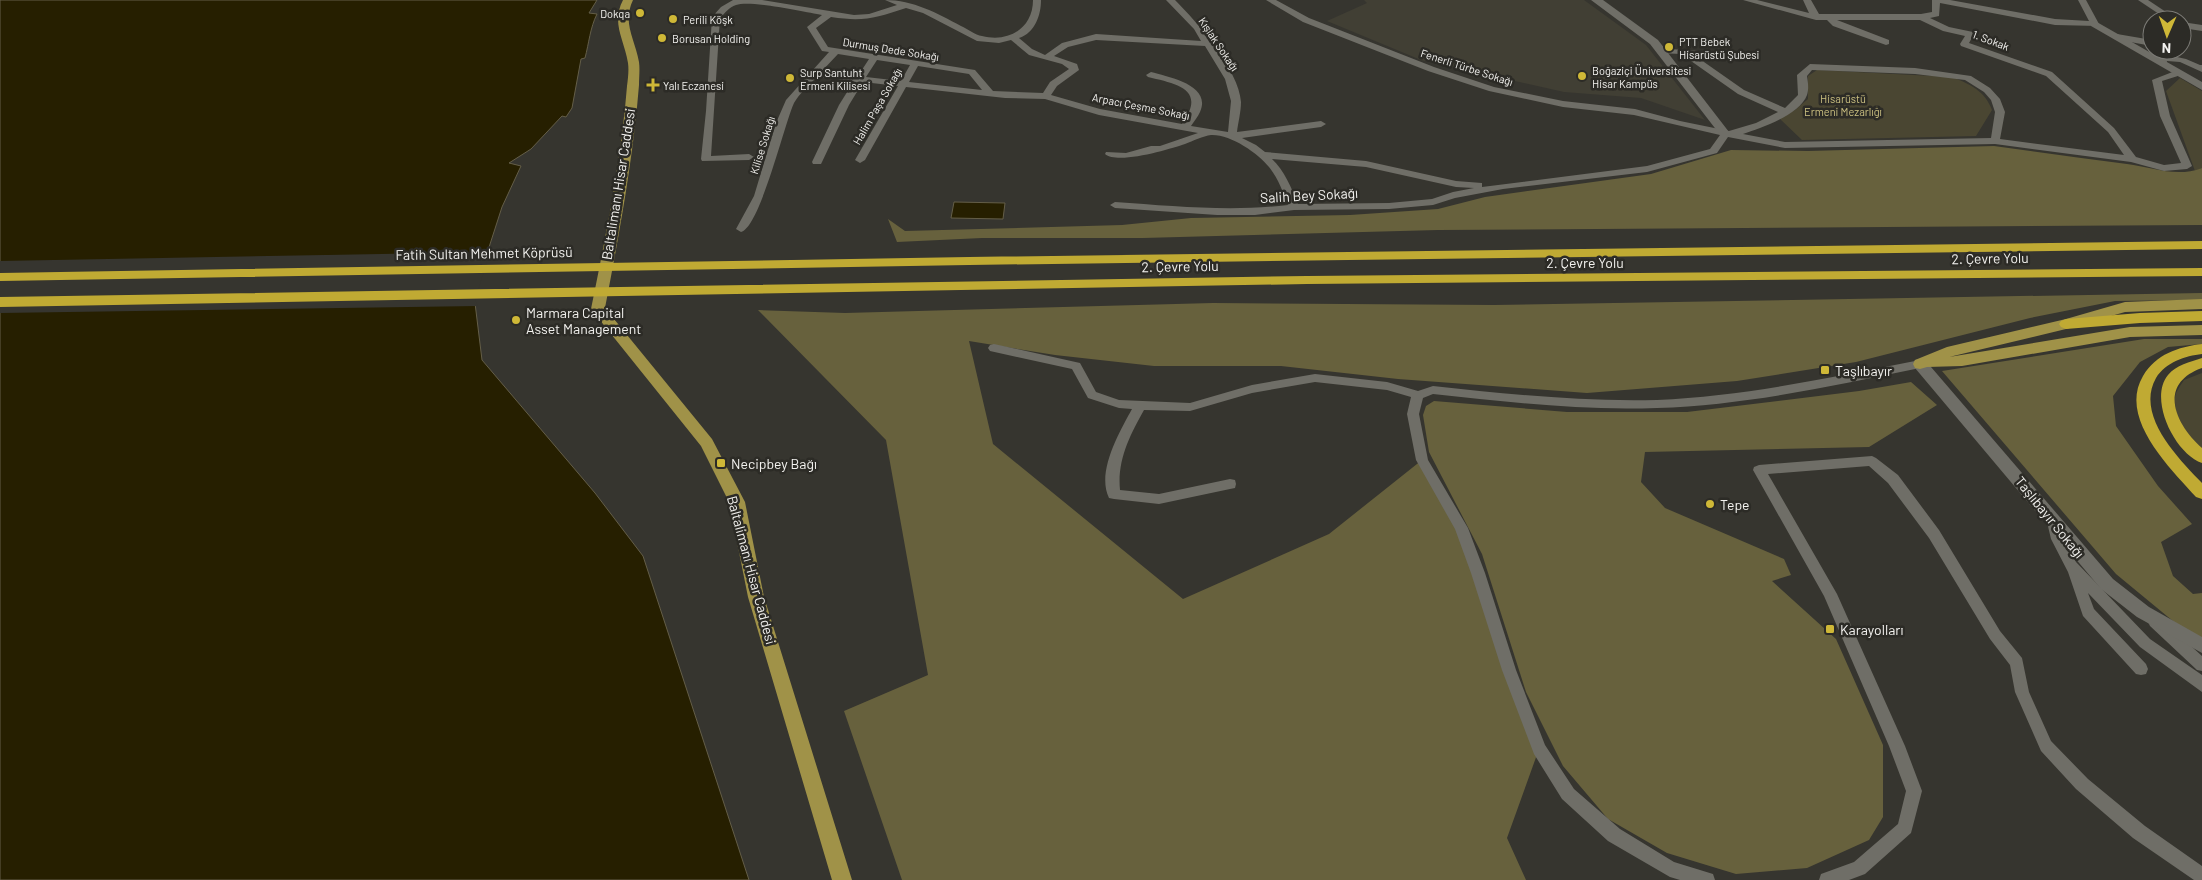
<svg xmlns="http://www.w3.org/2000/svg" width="2202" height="880" viewBox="0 0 2202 880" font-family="Barlow,sans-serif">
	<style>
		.built { fill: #413f34 }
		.green { fill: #4a4632 }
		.forest { fill: #67613d }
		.water { fill: #261f00; stroke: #645e48 }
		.pier { fill: #36352f }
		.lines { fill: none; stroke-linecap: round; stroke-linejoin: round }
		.street { fill: #6f6e67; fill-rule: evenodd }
		.secondary { fill: #6f6e67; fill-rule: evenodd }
		.primary { fill: #a09248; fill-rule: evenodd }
		.highway { fill: #c0aa33; fill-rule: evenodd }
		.poi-dot { fill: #cfb837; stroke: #2c2b26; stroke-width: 2 }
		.labels { text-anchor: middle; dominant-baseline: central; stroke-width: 5; stroke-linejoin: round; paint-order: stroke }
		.far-poi-label { font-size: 11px; fill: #f3f2ef; stroke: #2c2b26; text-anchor: start }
		.far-street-label { font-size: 11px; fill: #f3f2ef; stroke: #2c2b26 }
		.far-park-label { font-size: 11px; fill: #ccc081; stroke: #2c2b26 }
		.street-label { font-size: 14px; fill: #f3f2ef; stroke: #2c2b26 }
		.poi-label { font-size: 14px; fill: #f3f2ef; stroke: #2c2b26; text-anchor: start }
	</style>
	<rect width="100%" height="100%" fill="#36352f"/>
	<path class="built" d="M 1364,0 L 1584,0 L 1646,45 L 1705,120 L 1641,98 L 1564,92 L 1421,60 L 1327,21 L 1367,3 Z"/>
	<path class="green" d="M 1817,70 L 1952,77 C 1970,84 1985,91 1992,110 L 1976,136 L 1802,140 L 1779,118 L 1795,110 L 1808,99 L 1808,76 Z
		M 2180,78 L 2202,91 L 2202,168 L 2195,171 L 2166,91 Z
		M 2202,373 L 2202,451 C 2186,440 2174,418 2175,398 C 2175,392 2181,385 2184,380 Z"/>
	<path class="forest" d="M 1994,146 C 2038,152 2082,158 2127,164 C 2152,167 2176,178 2202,168 L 2202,225 L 1438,230 L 1143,238 L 982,238 L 897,242 L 888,219 L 905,231 L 1122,225 L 1191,218 L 1350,215 L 1438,209 L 1485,197 L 1651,174 L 1731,150 L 1808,151 Z
		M 2202,293 L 2202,300 L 2115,301 L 2030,318 L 1856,362 L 1737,381 L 1587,393 L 1398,379 L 1281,366 L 1154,366 L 1055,355 L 969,341 L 993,444 L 1183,599 L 1329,534 L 1422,460 L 1461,528 L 1539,749 L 1507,838 L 1526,880 L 902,880 L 844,711 L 928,675 L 886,440 L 758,310 L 845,313 L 1213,303 L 1494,305 Z
		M 2144,339 L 2202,339 L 2202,344 L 2168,347 L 2140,362 L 2113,396 L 2116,426 L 2158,486 L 2192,524 L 2161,542 L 2173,576 L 2193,594 L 2202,593 L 2202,645 L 2116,574 L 1942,371 Z
		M 1911,382 L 1937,405 L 1869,447 L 1645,452 L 1641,482 L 1665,508 L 1784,559 L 1791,575 L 1772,581 L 1836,639 L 1883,745 L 1883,817 L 1869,840 L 1807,868 L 1736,874 L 1667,853 L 1608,819 L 1563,766 L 1526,692 L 1482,554 L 1429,452 L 1423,415 L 1426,406 L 1434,401 L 1567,412 L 1687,412 L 1859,391 Z"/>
	<path class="water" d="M 0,0 L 597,0 L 589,13 L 597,14 C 590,28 589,43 585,58 L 581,59 L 572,108 L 566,117 L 562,116 L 531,149 L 509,163 L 521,166 L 502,207 L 472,300 L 475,303 L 482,360 L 595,493 L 643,556 L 749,880 L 0,880 Z
		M 954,202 L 1005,203 L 1003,219 L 951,218 Z"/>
	<path class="pier" d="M 490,252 L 475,300 L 478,306 L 0,313 L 0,261 Z"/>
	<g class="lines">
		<path class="street" d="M 733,0 L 762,0 L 854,15 L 869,14 L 897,5 L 885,0 C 913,0 937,13 961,26 C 968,29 975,35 982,36 C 1009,43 1033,28 1033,0 L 1041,0 C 1041,15 1035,33 1019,38 L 1032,49 L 1045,55 L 1062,43 L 1096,34 L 1201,41 L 1194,29 L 1166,0 L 1175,0 C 1197,22 1239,70 1241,102 C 1241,112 1238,123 1237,132 L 1321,121 L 1326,124 L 1321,127 L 1242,138 L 1256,145 L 1265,152 L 1366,161 L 1456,181 L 1482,183 L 1482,187 L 1647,166 L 1710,149 L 1720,135 L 1634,115 L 1563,107 L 1489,91 L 1428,71 L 1303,22 L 1266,0 L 1276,0 L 1309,18 L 1434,67 L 1494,87 L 1563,101 L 1635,109 L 1680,121 L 1729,131 L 1756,123 L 1778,112 L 1738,94 L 1681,54 L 1659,53 L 1655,50 L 1656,48 L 1755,55 L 1757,57 L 1752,60 L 1694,55 L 1744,90 L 1785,108 L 1798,95 L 1797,75 L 1810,64 L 1915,68 L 1971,76 L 1990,88 L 2000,99 L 2005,112 L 2000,139 L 2124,155 L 2108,132 L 2046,76 L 1961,46 L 1960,44 L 1965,36 L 1943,31 L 1920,20 L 1837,20 L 1889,40 L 1889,44 L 1886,45 L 1833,26 L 1827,20 L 1816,20 L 1743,0 L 1757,0 L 1809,13 L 1803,0 L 1811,0 L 1819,14 L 1921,14 L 1932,12 L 1932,0 L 1950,0 L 2055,19 L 2089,21 L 2078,0 L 2086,0 L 2099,24 L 2098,26 L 2055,25 L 1940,3 L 1939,16 L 1930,18 L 1949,27 L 1973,32 L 1974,34 L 1969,43 L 2052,72 L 2114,128 L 2136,157 L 2164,165 L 2181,163 L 2160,116 L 2152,80 L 2175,71 L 2181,71 L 2181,75 L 2162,81 L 2170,116 L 2192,166 L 2187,169 L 2164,171 L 2131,162 L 1995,144 L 1785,148 L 1728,137 L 1717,153 L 1647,172 L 1503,189 L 1455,198 L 1433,205 L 1389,209 L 1294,210 L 1255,215 L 1217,215 L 1115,208 L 1110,205 L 1115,202 C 1173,206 1230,212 1288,205 C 1283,192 1278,178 1269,167 C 1258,153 1230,134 1211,135 C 1203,136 1193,141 1185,144 C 1170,149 1118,165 1105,154 L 1106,152 L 1126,153 L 1151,146 L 1160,146 L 1198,133 L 1099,115 L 1045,99 L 1005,98 L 906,87 L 865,160 L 860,163 L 855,160 L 898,86 L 863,82 L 849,105 L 822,162 L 821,164 L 813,164 L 812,162 L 839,105 L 854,81 L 817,77 C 809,85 799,94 794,103 C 784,125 760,227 741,232 L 736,229 L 754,196 L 776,123 L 786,100 L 829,52 L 822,51 L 807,27 L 822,15 C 804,12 751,0 736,5 C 729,7 725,13 720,18 L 711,156 L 749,154 L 754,157 L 749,160 L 702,161 L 701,159 L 706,111 L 712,17 L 721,7 ZM 906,8 L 923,13 L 977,41 L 999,43 L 1011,40 L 1029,55 L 1062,64 L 1069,69 L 1050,82 L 1043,93 L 993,91 L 975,70 L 828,47 L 816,28 L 831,17 C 864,22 875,18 906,8 ZM 1096,40 L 1205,46 L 1225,79 L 1231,101 L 1228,132 L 1191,126 C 1194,121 1198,117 1200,112 C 1212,85 1169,77 1151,72 L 1146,75 L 1148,77 C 1177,84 1207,89 1182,124 L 1100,109 L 1051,95 L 1057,86 L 1079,70 L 1077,64 L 1054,56 L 1068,47 ZM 838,54 L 869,59 L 858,76 L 821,72 ZM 877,60 L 910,65 L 901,81 L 866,77 ZM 918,66 L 969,74 L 982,90 L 909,82 ZM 1812,70 L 1915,74 L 1965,80 L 1984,92 L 1991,100 L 1995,112 L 1991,138 L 1785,142 L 1743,134 C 1761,128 1800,115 1807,95 C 1809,89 1808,82 1807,76 ZM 1272,159 L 1366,167 L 1456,187 L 1474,188 L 1453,192 L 1432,199 L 1389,203 L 1298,204 C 1292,189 1284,170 1272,159 Z
			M 2138,0 L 2148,0 L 2178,20 L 2168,20 Z
			M 2182,22 L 2202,25 L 2202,31 L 2182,28 Z
			M 2117,34 L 2152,40 L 2152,46 L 2114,39 L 2113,37 Z
			M 2168,55 L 2186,59 L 2200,65 L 2202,65 L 2202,72 L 2180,62 L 2167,61 L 2166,66 L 2160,66 L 2159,56 Z
			M 994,344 L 1080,363 L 1096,392 L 1119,400 L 1190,403 L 1252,385 L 1315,374 L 1387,382 L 1418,391 L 1433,386 C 1507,394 1582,402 1657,400 C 1746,396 1833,377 1920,360 L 1926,364 L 1920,368 C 1833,386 1746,405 1657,408 C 1582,411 1508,402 1433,394 L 1423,398 L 1419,414 L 1428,460 L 1468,528 L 1485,573 L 1516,670 L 1545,745 L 1574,789 L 1620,829 L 1674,862 L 1713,874 L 1715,880 L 1680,880 L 1670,877 L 1608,841 L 1562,799 L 1534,754 L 1502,670 L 1471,573 L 1455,529 L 1416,460 L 1407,414 L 1411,397 L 1387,390 L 1315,382 L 1252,393 L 1190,411 L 1144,410 C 1130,435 1117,460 1120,490 L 1159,494 L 1230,479 L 1235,480 L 1236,484 L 1235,488 L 1230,489 L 1159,504 L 1114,499 L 1109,498 C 1096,472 1120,431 1132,409 L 1119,408 L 1088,398 L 1072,369 L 990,351 L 988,348 L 990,345 Z
			M 1872,456 L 1876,458 L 1898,475 L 1939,530 L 2000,631 L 2022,658 L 2029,692 L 2051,741 L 2088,779 L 2145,826 L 2202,866 L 2202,880 L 2194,880 L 2133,838 L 2076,789 L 2041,751 L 2015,692 L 2010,665 L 1990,639 L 1929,538 L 1888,483 L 1869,466 L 1768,474 L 1837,594 L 1905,746 L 1922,791 L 1911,833 L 1865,874 L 1849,880 L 1819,880 L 1821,874 L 1854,862 L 1898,824 L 1906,791 L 1889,746 L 1824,596 L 1753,470 L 1754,467 L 1759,465 Z
			M 2054,517 L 2059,518 L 2065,539 L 2076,562 L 2150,639 L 2202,675 L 2202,692 L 2140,647 L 2088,593 L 2094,609 L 2146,664 L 2148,669 L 2146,674 L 2141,675 L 2136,674 L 2083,616 L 2068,572 L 2051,539 L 2047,522 L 2049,518 Z
			M 2155,616 L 2160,618 L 2202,656 L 2202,671 L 2197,670 L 2150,626 L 2148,622 L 2150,618 Z"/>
		<path class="secondary" d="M 1591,0 L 1603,0 L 1658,40 L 1729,132 L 1731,134 L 1729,136 L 1721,136 L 1650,44 Z
			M 2095,21 L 2202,82 L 2202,90 L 2091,26 L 2091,22 Z
			M 1920,359 L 1925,360 L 2113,579 L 2149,607 L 2202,637 L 2202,653 L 2137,617 L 2101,589 L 1915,368 L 1913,364 L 1915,360 Z"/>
		<path class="primary" d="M 623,0 L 633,0 C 622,23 635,39 639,62 C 640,69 639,78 639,85 C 633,160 619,235 605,308 L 712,439 L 745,502 L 764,597 L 852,880 L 832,880 L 748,597 L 729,502 L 701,446 L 591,309 C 606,235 621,161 627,86 C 628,78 629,70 628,63 C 624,39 611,23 623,0 Z
			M 2202,299 L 2202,309 L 2125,312 L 2066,329 L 1949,357 L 2130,327 L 2202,325 L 2202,335 L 2130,337 L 1962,366 L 1927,367 L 1920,369 L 1915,368 L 1913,364 L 1915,360 L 1947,347 L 2066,319 L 2125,302 Z"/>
		<path class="highway" d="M 2202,241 L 2202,249 L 969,265 L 0,281 L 0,273 L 969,257 Z
			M 2202,268 L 2202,276 L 1307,284 L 0,307 L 0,297 L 1307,276 Z
			M 2202,311 L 2202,321 L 2140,323 L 2066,329 L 2061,327 L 2059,324 L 2061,321 L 2066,319 L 2140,313 Z
			M 2202,344 L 2202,354 C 2185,356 2166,362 2156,378 C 2135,415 2178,458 2202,483 L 2202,499 L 2196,497 C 2170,468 2118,418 2143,376 C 2156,354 2178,347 2202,344 Z
			M 2202,358 L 2202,368 C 2157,384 2175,424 2202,448 L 2202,463 C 2175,454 2148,399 2168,375 C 2176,365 2190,362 2202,358 Z"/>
	</g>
	<g class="poi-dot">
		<circle cx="640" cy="13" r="5"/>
		<circle cx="673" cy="19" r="5"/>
		<circle cx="662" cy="38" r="5"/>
		<circle cx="1669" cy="47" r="5"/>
		<circle cx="1582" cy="76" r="5"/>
		<circle cx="790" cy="78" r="5"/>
		<path d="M650.5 77.5h5v5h5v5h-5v5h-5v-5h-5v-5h5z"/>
		<circle cx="516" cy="320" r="5"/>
		<rect x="1820" y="365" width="10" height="10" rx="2.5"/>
		<rect x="716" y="458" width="10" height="10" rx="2.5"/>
		<circle cx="1710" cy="504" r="5"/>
		<rect x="1825" y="624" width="10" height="10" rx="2.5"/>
	</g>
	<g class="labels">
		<g class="far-poi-label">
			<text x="630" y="13" text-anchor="end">Dokqa</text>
			<text x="683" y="19">Perili Köşk</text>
			<text x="672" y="38">Borusan Holding</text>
			<text x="1679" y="41">PTT Bebek<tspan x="1679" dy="13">Hisarüstü Şubesi</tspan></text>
			<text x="1592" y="70">Boğaziçi Üniversitesi<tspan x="1592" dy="13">Hisar Kampüs</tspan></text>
			<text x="800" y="72">Surp Santuht<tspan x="800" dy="13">Ermeni Kilisesi</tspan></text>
			<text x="663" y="85">Yalı Eczanesi</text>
		</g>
		<g class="far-street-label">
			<text transform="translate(1991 40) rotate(21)">1. Sokak</text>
			<text transform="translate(1219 44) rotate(56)">Kışlak Sokağı</text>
			<text transform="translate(891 49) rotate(9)">Durmuş Dede Sokağı</text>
			<text transform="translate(1467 67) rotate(18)">Fenerli Türbe Sokağı</text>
			<text transform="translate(877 106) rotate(-60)">Halim Paşa Sokağı</text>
			<text transform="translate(1141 106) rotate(11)">Arpacı Çeşme Sokağı</text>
			<text transform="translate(762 145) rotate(-73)">Kilise Sokağı</text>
		</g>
		<g class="far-park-label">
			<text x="1843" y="98">Hisarüstü<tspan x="1843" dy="13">Ermeni Mezarlığı</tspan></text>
		</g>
		<g class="street-label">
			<text transform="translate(618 184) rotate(-81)">Baltalimanı Hisar Caddesi</text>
			<text transform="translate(1309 195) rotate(-3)">Salih Bey Sokağı</text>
			<text transform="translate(484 253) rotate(-1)">Fatih Sultan Mehmet Köprüsü</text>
			<text transform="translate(1990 258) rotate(-1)">2. Çevre Yolu</text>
			<text x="1585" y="262">2. Çevre Yolu</text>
			<text transform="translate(1180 266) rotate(-1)">2. Çevre Yolu</text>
			<text transform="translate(2050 517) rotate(51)">Taşlıbayır Sokağı</text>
			<text transform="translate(752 570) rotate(75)">Baltalimanı Hisar Caddesi</text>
		</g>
		<g class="poi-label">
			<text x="526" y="312">Marmara Capital<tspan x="526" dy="16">Asset Management</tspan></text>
			<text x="1835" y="370">Taşlıbayır</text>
			<text x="731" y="463">Necipbey Bağı</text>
			<text x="1720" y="504">Tepe</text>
			<text x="1840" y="629">Karayolları</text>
		</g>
	</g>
	<g transform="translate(2167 35) rotate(182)"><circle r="24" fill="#2c2b26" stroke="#7c7b76"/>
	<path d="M0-4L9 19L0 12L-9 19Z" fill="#cfb837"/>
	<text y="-8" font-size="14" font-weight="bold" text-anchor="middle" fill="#f3f2ef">N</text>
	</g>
</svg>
